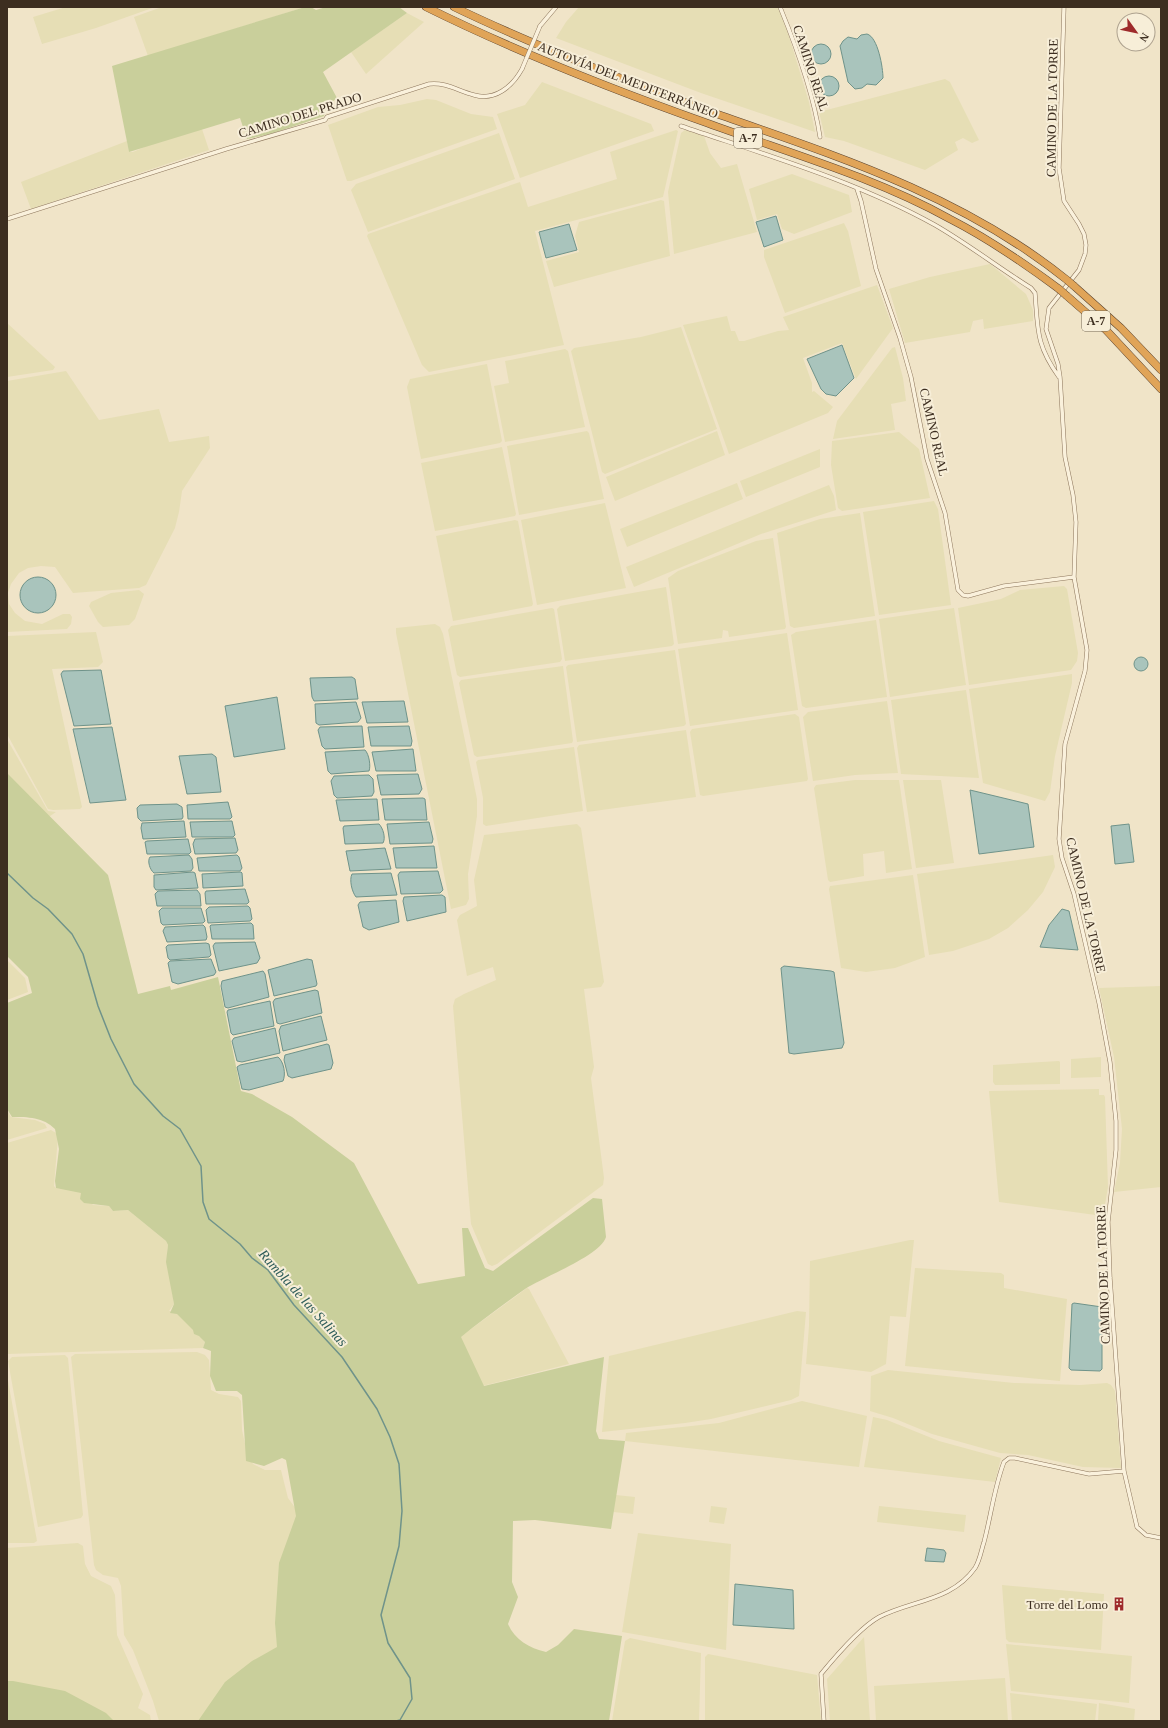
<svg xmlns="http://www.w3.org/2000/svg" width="1168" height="1728" viewBox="0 0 1168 1728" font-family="'Times New Roman',serif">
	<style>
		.farmland { fill: #e6deb5 }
		.green { fill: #c9cf9b }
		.water { fill: #a9c4bc; stroke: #6f938a }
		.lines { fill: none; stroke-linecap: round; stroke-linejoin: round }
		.stream { stroke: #6f938a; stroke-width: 1.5 }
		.minor-casing { stroke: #8d765c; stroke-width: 4.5 }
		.motorway-casing { stroke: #5b4430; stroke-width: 8 }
		.minor { stroke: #faf1dc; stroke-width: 3.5 }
		.motorway { stroke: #e0a458; stroke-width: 7 }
		.minor-bridge-casing { stroke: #8d765c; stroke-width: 4.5; stroke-linecap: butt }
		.motorway-bridge-casing { stroke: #5b4430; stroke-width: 8; stroke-linecap: butt }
		.minor-bridge { stroke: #faf1dc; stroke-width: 3.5 }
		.motorway-bridge { stroke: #e0a458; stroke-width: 7 }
		.labels { text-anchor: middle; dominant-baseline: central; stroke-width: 4; stroke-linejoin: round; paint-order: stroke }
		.shield { fill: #f7eed8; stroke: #756857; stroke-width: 1 }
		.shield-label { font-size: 12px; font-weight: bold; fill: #3d2e20 }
		.street-label { font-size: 13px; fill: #3d2e20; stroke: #f7eed8 }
		.poi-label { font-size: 13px; fill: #3d2e20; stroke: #f7eed8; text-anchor: end }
		.water-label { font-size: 14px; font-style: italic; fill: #2f5d5a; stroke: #f7eed8 }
	</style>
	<rect width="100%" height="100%" fill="#f0e4c8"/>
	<path class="farmland" d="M 66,7 L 155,7 L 96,28 L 42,44 L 33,17 Z
		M 162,7 L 305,7 L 148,56 L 134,17 Z
		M 579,7 L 778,7 L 788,33 L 809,102 L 815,132 L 701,93 L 556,38 L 566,22 Z
		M 407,13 L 424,22 L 366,74 L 351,52 Z
		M 945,79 L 950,82 L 979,140 L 972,143 L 963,138 L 955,142 L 958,150 L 925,170 L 844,141 L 825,137 L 819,112 Z
		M 542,82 L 651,124 L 654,131 L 520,178 L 497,114 L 525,105 Z
		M 427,99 L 436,100 L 471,114 L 493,117 L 497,129 L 351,181 L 347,181 L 328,125 L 378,107 L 400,105 Z
		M 202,129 L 209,150 L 31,209 L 21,182 L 127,141 L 129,152 L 133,152 L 149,145 Z
		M 676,130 L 678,131 L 663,197 L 535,231 L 564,345 L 429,372 L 422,365 L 367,236 L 368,234 L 520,182 L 528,207 L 617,179 L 610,152 Z
		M 685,130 L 704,136 L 710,153 L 721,168 L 737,164 L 757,232 L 674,254 L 668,192 L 681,133 Z
		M 499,133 L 515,179 L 368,232 L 351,190 L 356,184 Z
		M 792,174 L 849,195 L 852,212 L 794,234 L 782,229 L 777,214 L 757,220 L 749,189 Z
		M 661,200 L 664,201 L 670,256 L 554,287 L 546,261 L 579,252 L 575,236 L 579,222 Z
		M 844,223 L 848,231 L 861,286 L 785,313 L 764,257 L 764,250 Z
		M 990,264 L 1026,294 L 1033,310 L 1033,321 L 984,329 L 983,319 L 973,321 L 970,332 L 905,343 L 889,289 L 930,277 Z
		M 877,285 L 893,328 L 856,379 L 842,343 L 803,358 L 812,383 L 812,392 L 814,391 L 833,407 L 828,413 L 729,454 L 683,325 L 727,316 L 731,331 L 735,331 L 739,341 L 744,341 L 778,331 L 789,330 L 783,317 Z
		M 7,323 L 55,367 L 53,370 L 7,377 Z
		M 681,327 L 717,429 L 605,474 L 602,472 L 571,351 L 574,348 L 641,337 Z
		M 895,347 L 903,378 L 906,401 L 891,404 L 895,430 L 833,439 L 837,421 L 892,348 Z
		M 565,349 L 568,351 L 585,427 L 505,442 L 494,386 L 509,383 L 505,361 Z
		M 487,364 L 502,441 L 500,443 L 421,459 L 407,387 L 410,379 Z
		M 66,371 L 99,420 L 159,409 L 169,442 L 209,436 L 210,448 L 182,491 L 179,512 L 175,528 L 146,585 L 139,588 L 73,593 L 55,567 L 41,566 L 28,568 L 19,573 L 11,584 L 8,593 L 9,604 L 15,613 L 25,621 L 42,624 L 63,614 L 70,614 L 72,617 L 71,624 L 67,629 L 7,632 L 7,381 Z
		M 587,431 L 589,433 L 604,499 L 519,515 L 507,446 Z
		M 717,431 L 725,455 L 615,501 L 606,477 Z
		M 899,432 L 919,449 L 930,498 L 842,511 L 838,508 L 831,465 L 832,441 Z
		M 502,447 L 516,514 L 515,516 L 435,531 L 421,463 Z
		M 820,449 L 820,467 L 746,497 L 740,481 Z
		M 737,483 L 743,499 L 627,547 L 620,529 Z
		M 829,485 L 834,496 L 836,510 L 761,534 L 634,587 L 626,567 Z
		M 934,501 L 938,509 L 951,605 L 879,615 L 863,512 Z
		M 605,503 L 626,588 L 537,605 L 521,520 Z
		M 860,513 L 875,616 L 794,628 L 790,626 L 777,533 L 820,519 Z
		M 515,520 L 518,521 L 533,604 L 532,606 L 453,621 L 436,536 Z
		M 773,538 L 786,627 L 785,629 L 729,637 L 728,631 L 723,630 L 722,638 L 678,644 L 668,578 L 678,571 L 756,541 Z
		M 1064,586 L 1067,589 L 1078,653 L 1077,661 L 1071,670 L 969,685 L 958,608 L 1001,599 L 1020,590 Z
		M 666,587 L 674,644 L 672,646 L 565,661 L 557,609 L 560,606 Z
		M 139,590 L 144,594 L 135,619 L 129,625 L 103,627 L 98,622 L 89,606 L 91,602 L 111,593 Z
		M 552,608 L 554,609 L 562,659 L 560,662 L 460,677 L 457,675 L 448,630 L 451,626 Z
		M 954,608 L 966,685 L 890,697 L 879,619 Z
		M 876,620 L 887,697 L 806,708 L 802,706 L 791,635 L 796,632 Z
		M 435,624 L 440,627 L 443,634 L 477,799 L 477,816 L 468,874 L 469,899 L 466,905 L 451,909 L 396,633 L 396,628 Z
		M 96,632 L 103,662 L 98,667 L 52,669 L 82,807 L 80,809 L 53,810 L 48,809 L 7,734 L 7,636 Z
		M 787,633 L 798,710 L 690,726 L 678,649 Z
		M 675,650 L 686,724 L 684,726 L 577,742 L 566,667 L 568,665 Z
		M 563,666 L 573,741 L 572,743 L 477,757 L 474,755 L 459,683 L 461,680 Z
		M 1072,674 L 1072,683 L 1055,756 L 1050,792 L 1045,801 L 983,783 L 969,689 Z
		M 966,690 L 979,778 L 901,774 L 891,700 Z
		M 887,701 L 898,773 L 855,775 L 813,781 L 803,717 L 808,712 Z
		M 795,714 L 799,717 L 808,779 L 807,781 L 703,796 L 700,795 L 690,732 L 692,729 Z
		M 686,730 L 696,797 L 587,812 L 577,748 L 579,745 Z
		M 7,739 L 48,811 L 56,812 L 7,845 Z
		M 574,747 L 583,811 L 486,826 L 483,824 L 483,798 L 476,762 L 478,760 Z
		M 855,780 L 899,780 L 912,869 L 886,873 L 884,851 L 863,854 L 864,876 L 830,882 L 828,880 L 814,788 L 816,785 Z
		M 903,780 L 941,780 L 954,863 L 916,868 Z
		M 577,824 L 581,828 L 604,982 L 601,987 L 584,989 L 594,1067 L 591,1078 L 604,1178 L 603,1185 L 497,1264 L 492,1266 L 488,1264 L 471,1224 L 453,1006 L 455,999 L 464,994 L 496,980 L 493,967 L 467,976 L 457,920 L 460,915 L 477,906 L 474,880 L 484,835 Z
		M 1053,855 L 1055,867 L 1043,892 L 1028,910 L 1008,928 L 989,939 L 953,951 L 929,955 L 917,874 Z
		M 913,875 L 925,957 L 895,968 L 866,972 L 841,968 L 829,889 L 830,886 Z
		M 7,960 L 25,978 L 28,992 L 7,1000 Z
		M 1161,986 L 1161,1187 L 1114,1192 L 1120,1163 L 1122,1129 L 1114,1057 L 1099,988 Z
		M 1101,1057 L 1101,1077 L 1071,1078 L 1071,1059 Z
		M 1059,1061 L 1060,1062 L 1060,1084 L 995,1085 L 993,1082 L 993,1065 Z
		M 1099,1089 L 1099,1095 L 1104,1095 L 1105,1097 L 1108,1187 L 1103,1216 L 999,1202 L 989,1091 Z
		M 7,1110 L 11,1117 L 35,1120 L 45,1124 L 47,1128 L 7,1140 Z
		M 51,1130 L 56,1133 L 58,1136 L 54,1186 L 56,1188 L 80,1190 L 93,1205 L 109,1206 L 113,1211 L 128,1210 L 166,1241 L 168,1245 L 167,1255 L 174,1304 L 169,1311 L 198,1314 L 200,1336 L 205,1342 L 203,1348 L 7,1354 L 7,1143 Z
		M 910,1240 L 914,1240 L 906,1317 L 890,1316 L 886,1364 L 871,1372 L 806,1364 L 809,1326 L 810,1261 Z
		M 915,1268 L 1001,1273 L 1004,1275 L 1004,1288 L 1067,1299 L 1060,1381 L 905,1366 Z
		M 527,1288 L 529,1289 L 569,1364 L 451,1394 L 441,1351 Z
		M 797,1311 L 806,1312 L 799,1396 L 791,1400 L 711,1419 L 685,1423 L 602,1432 L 609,1356 Z
		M 197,1352 L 205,1355 L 209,1360 L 211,1390 L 219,1394 L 238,1397 L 241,1401 L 242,1430 L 247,1453 L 253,1464 L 265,1470 L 281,1470 L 288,1498 L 344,1574 L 229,1721 L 159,1721 L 153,1701 L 133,1650 L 124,1635 L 121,1586 L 118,1578 L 103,1575 L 96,1570 L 94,1565 L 71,1357 L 75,1354 Z
		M 65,1355 L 68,1358 L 83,1515 L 81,1518 L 38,1527 L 8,1361 L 12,1357 Z
		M 888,1370 L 1014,1383 L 1080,1385 L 1107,1383 L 1111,1385 L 1115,1391 L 1121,1468 L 1083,1467 L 1028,1455 L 1000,1453 L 932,1434 L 893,1418 L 870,1411 L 871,1376 Z
		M 7,1375 L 37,1541 L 34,1543 L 7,1543 Z
		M 802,1401 L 867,1416 L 859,1467 L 625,1441 L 626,1433 L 719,1423 Z
		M 873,1417 L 887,1420 L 939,1441 L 1001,1458 L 995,1482 L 864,1467 Z
		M 616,1495 L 635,1497 L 633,1514 L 613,1512 Z
		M 711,1506 L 727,1508 L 724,1524 L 709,1522 Z
		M 879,1506 L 966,1515 L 964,1532 L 877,1522 Z
		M 638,1533 L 731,1544 L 726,1650 L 622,1632 Z
		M 78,1543 L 83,1546 L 85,1564 L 91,1576 L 111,1586 L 115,1595 L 117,1635 L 143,1694 L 138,1708 L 150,1715 L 151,1721 L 7,1721 L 7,1548 Z
		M 1002,1585 L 1104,1594 L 1101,1650 L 1009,1642 L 1006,1639 Z
		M 864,1637 L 870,1721 L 830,1721 L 827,1679 Z
		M 630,1638 L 701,1653 L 699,1721 L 612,1721 L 625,1641 Z
		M 1006,1644 L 1132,1656 L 1129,1703 L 1011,1691 Z
		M 708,1654 L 817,1675 L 821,1721 L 705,1721 L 705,1657 Z
		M 1005,1678 L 1008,1721 L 876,1721 L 874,1686 Z
		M 1010,1693 L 1097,1704 L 1095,1721 L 1012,1721 Z
		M 1099,1703 L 1135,1709 L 1134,1721 L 1098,1721 Z"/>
	<path class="green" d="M 305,7 L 311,7 L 316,10 L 326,7 L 399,7 L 407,13 L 323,72 L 337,98 L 327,106 L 324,116 L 271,134 L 247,139 L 240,118 L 129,152 L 112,66 Z
		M 7,773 L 108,875 L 138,994 L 170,986 L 171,990 L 218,977 L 241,1091 L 252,1094 L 292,1117 L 354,1163 L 418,1284 L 465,1276 L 462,1228 L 468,1228 L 485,1268 L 493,1271 L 593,1198 L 602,1199 L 606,1237 C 600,1256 543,1277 525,1289 C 504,1304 482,1320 461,1337 L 484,1386 L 604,1357 L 596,1431 L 599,1439 L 625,1441 L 611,1529 L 535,1520 L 513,1521 L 512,1582 L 518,1597 L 508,1624 C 515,1640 529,1648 546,1652 L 558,1645 L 574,1629 L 622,1636 L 609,1721 L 198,1721 L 225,1682 L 252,1661 L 277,1647 L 275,1623 L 279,1563 L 296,1516 L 286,1460 L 282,1458 L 264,1466 L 246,1461 L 242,1395 L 237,1391 L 216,1391 L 210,1376 L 211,1351 L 203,1348 L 205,1342 L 199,1336 L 194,1334 L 193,1330 L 177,1314 L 170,1313 L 174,1304 L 166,1262 L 168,1245 L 166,1241 L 128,1210 L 113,1211 L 109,1206 L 84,1203 L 80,1199 L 81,1193 L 56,1188 L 55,1181 L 59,1149 L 55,1129 C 43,1117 28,1117 12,1117 L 7,1109 L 7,1003 L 32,993 L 28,977 L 7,956 Z
		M 7,1681 L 13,1681 L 65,1691 L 106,1713 L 114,1721 L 7,1721 Z"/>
	<path class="water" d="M 867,34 C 878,37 883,68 883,78 L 876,85 L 867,84 L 862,88 L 855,89 L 848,82 L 840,46 L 843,41 L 848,37 L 857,39 L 861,35 Z
		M811 54a10 10 0 1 1 20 0a10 10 0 1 1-20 0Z
		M819 86a10 10 0 1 1 20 0a10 10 0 1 1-20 0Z
		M 776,216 L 783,240 L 764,247 L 756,222 Z
		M 569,224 L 577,250 L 546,258 L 539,232 Z
		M 842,345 L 854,378 L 836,396 L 826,394 L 821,389 L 807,359 Z
		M20 595a18 18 0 1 1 36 0a18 18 0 1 1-36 0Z
		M1134 664a7 7 0 1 1 14 0a7 7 0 1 1-14 0Z
		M 101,670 L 111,724 L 74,726 L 61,674 L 63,671 Z
		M 352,677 L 355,679 L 358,699 L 314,701 L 312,697 L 310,678 Z
		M 277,697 L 285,749 L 234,757 L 225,706 Z
		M 404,701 L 408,722 L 367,723 L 362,702 Z
		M 356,702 L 361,718 L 358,722 L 319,725 L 316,723 L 315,704 Z
		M 362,726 L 364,747 L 325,749 L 322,746 L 318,730 L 320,727 Z
		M 409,726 L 412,741 L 411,746 L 371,746 L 368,727 Z
		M 112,727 L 126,800 L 90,803 L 73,729 Z
		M 413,749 L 416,771 L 376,771 L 372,752 Z
		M 365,750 C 369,754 371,766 369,771 L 331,774 L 328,771 L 325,752 Z
		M 212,754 L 216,757 L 221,792 L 187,794 L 179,756 Z
		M 418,774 L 422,789 L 419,794 L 381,795 L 377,775 Z
		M 369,775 L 373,779 L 374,792 L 372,796 L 337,798 L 334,795 L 331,781 L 334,776 Z
		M 970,790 L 1028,804 L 1034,847 L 979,854 Z
		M 423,798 L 425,799 L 427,820 L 385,820 L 382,799 Z
		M 377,799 L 379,820 L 340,821 L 336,800 Z
		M 228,802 L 232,817 L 230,819 L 188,819 L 187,805 Z
		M 177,804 L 182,807 L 183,817 L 182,819 L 141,821 L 138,818 L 137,808 L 140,805 Z
		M 184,821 L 186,837 L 143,839 L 141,828 L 142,823 Z
		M 232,821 L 235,835 L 233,837 L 192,837 L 190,822 Z
		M 429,822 L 433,839 L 432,843 L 390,844 L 387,824 Z
		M 379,824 C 383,828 386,838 383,843 L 345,844 L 343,828 L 344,826 Z
		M 1129,824 L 1134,862 L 1115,864 L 1111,826 Z
		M 235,838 L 238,850 L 236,853 L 195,854 L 193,844 L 195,839 Z
		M 188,839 L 191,852 L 189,854 L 147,854 L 145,842 L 147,841 Z
		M 434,846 L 437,868 L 396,868 L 393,848 Z
		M 385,848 L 391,869 L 350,871 L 346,851 Z
		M 189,855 L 192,859 L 193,868 L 191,871 L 154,873 C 150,870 147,861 150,857 Z
		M 237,855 L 239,857 L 242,868 L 240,871 L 199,871 L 197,858 Z
		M 438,871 L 443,890 L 440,893 L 401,894 L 398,875 L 400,872 Z
		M 193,872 L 195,873 L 198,888 L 156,890 L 154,887 L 154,875 Z
		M 241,872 L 242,873 L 243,886 L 203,888 L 202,874 Z
		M 391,873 L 397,895 L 356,897 C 352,892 349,880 352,874 Z
		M 245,889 L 249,902 L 247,904 L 206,904 L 205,893 L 206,891 Z
		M 197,890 L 200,894 L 201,906 L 157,906 L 155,894 L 158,891 Z
		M 442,895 L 445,897 L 446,912 L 407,921 L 403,901 L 404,897 Z
		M 396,900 L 399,922 L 369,930 L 363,927 L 358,905 L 360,902 Z
		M 248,906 L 250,908 L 252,919 L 250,921 L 208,923 L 206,910 L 209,907 Z
		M 162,908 L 201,908 L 205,921 L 203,923 L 163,925 L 161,923 L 159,911 Z
		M 1062,909 L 1069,911 L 1078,950 L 1040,947 L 1049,925 Z
		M 251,923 L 253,925 L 254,939 L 212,939 L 210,926 L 211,925 Z
		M 203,925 L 205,927 L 207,937 L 206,940 L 167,942 L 163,931 L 165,927 Z
		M 255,942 L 260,958 L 257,963 L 219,971 L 213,946 L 215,943 Z
		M 206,943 L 209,944 L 211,955 L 209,957 L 170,960 L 168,958 L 166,947 L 168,945 Z
		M 211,959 L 216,972 L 214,975 L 178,984 L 172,982 L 168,963 L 170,961 Z
		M 307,959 L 312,960 L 317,984 L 316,986 L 274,996 L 268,970 Z
		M 784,966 L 831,971 L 834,972 L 844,1043 L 842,1048 L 794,1054 L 789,1053 L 781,968 Z
		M 263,971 L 265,974 L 269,997 L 228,1008 L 225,1007 L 221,986 L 222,981 Z
		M 315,990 L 318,991 L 322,1013 L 280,1024 L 277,1023 L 273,1002 L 275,999 Z
		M 270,1001 L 274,1026 L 233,1035 L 231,1033 L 227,1012 L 228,1010 Z
		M 321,1016 L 327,1040 L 283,1051 L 279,1031 L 281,1026 Z
		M 275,1028 L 280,1053 L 242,1062 L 237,1061 L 232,1041 L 234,1038 Z
		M 327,1044 L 329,1045 L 333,1063 L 331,1069 L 292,1078 L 288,1076 L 284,1060 L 285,1055 Z
		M 278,1057 C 284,1062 286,1074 283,1081 L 249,1090 L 242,1089 L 237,1067 L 240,1065 Z
		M 1074,1303 L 1102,1307 L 1102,1369 L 1100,1371 L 1071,1370 L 1069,1368 L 1072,1304 Z
		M 927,1548 L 944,1550 L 946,1553 L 944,1562 L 925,1561 Z
		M 735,1584 L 793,1590 L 794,1629 L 733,1625 Z"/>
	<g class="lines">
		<path class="stream" d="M 7,873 L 33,898 L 48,909 L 72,934 L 83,954 L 98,1006 L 111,1039 L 134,1084 L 163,1116 L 180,1129 L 201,1166 L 203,1202 L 209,1219 L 240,1244 L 252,1258 L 268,1270 L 294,1305 L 342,1357 L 377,1409 L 390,1437 L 399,1464 L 402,1511 L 399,1546 L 381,1615 L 388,1643 L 410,1678 L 412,1699 L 400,1720 L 396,1721"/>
		<g class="minor-casing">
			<path id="minor" d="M 780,7 C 796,46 814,96 820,137
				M 1064,7 L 1059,168 L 1064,201 L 1079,224 L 1084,234 L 1086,245 L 1085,254 L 1079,270 L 1049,308 L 1046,329 L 1058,364 L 1060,377 L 1065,457 L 1073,495 L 1076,522 L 1074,577 L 1087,650 L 1085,671 L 1065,744 L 1059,839 L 1062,858 L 1074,894 L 1099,1003 L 1110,1062 L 1116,1121 L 1116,1150 L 1108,1222 L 1110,1278 L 1124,1471 L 1137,1527 L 1146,1535 L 1161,1538
				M 540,26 L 556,7
				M 681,126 C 766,155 856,181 935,225 C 968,244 999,268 1031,288 L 1035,293 C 1038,330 1036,345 1059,377
				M 857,189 L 861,201 L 876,269 L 900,338 L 911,377 L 927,459 L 945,513 L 958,590 L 963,595 L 968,596 L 1004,586 L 1074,577
				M 7,219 L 226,149 L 325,120 L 327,117 L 429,84 C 446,82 458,91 474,95 C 495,101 512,87 522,69
				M 824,1721 L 821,1674 C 835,1657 861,1627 879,1617 C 912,1600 952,1601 975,1568 C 980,1560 981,1551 984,1542 C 991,1516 994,1488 1004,1462 L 1009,1458 L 1015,1458 L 1089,1474 L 1124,1471"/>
		</g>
		<g class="motorway-casing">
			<path id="motorway" d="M 426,7 C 517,52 611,89 707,123 C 789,153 874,177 950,219 C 989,239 1024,263 1059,289
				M 454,7 C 539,48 628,82 717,114 C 840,157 964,197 1067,280
				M 1074,286 L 1121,328 L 1161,370
				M 1067,296 L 1106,330 L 1161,389"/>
		</g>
		<use href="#minor" class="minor"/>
		<use href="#motorway" class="motorway"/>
		<g class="minor-bridge-casing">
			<path id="minor-bridge" d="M 522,69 L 540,26"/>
		</g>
		<g class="motorway-bridge-casing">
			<path id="motorway-bridge" d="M 1067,280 L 1074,286
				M 1059,289 L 1067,296"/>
		</g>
		<use href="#minor-bridge" class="minor-bridge"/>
		<use href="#motorway-bridge" class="motorway-bridge"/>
	</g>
	<defs>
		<g id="building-bare" transform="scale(1.08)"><path d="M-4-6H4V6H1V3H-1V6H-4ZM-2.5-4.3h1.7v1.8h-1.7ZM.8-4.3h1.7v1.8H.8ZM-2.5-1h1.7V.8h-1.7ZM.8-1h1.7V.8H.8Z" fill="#9e2a2b" stroke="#f7eed8" stroke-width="2.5" paint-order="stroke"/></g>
	</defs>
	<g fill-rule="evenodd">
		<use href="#building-bare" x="1119" y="1604"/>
	</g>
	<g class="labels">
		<g class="shield">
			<rect x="734" y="128" width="28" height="20" rx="3"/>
			<rect x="1082" y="311" width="28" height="20" rx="3"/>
		</g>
		<g class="shield-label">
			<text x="748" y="138">A-7</text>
			<text x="1096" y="321">A-7</text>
		</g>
		<g class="street-label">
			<text transform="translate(811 68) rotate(72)">CAMINO REAL</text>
			<text transform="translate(628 80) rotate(21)">AUTOVÍA DEL MEDITERRÁNEO</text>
			<text transform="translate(1052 108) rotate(-89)">CAMINO DE LA TORRE</text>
			<text transform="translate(300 115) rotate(-17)">CAMINO DEL PRADO</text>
			<text transform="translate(934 432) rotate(77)">CAMINO REAL</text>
			<text transform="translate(1086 905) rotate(77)">CAMINO DE LA TORRE</text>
			<text transform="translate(1103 1275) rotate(-92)">CAMINO DE LA TORRE</text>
		</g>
		<g class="poi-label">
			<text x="1108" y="1604">Torre del Lomo</text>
		</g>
		<g class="water-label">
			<text transform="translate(303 1298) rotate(48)">Rambla de las Salinas</text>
		</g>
	</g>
	<rect width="1168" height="1728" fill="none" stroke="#3d2e20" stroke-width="16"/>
	<g transform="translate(1136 32) rotate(123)"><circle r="19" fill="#f7eed8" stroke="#ada18e"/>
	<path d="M0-3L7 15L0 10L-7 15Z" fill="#9e2a2b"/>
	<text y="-6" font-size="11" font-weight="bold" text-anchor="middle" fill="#3d2e20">N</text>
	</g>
</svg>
